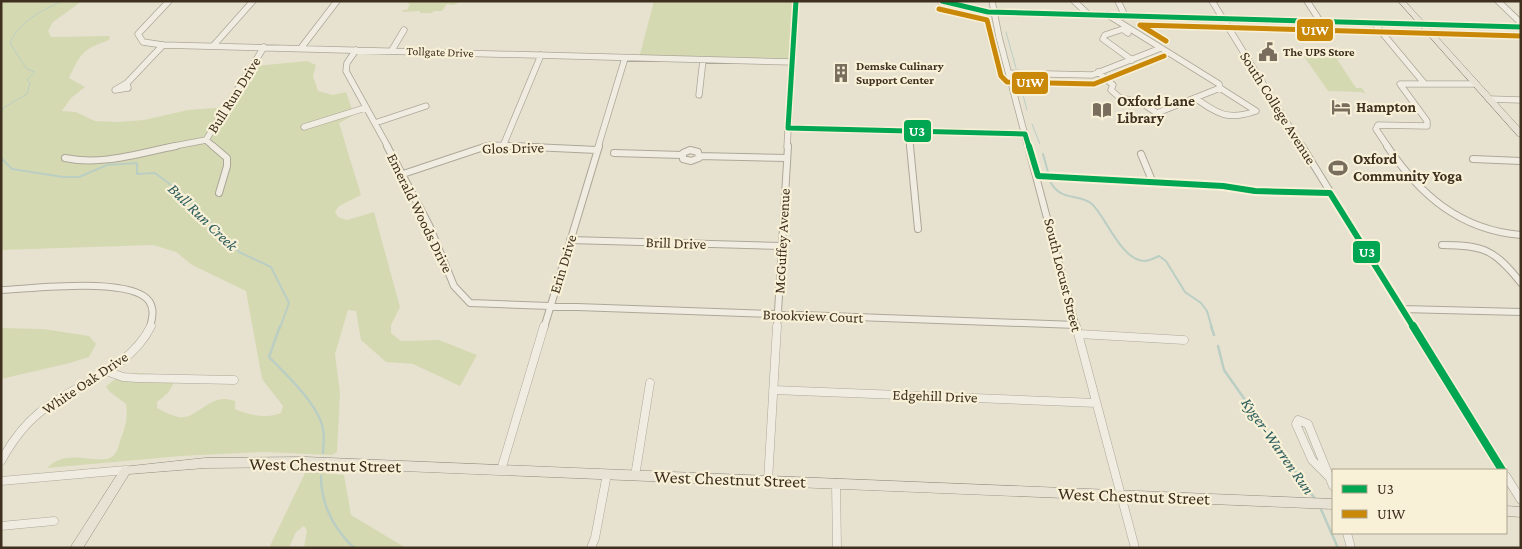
<svg xmlns="http://www.w3.org/2000/svg" width="1522" height="549" viewBox="0 0 1522 549" font-family="'Crimson Pro',serif">
	<style>
		.green { fill: #d5d9b2 }
		.lines { fill: none; stroke-linecap: round; stroke-linejoin: round }
		.stream-far2 { stroke: #bbcec3; stroke-width: 1 }
		.stream-far1 { stroke: #bbcec3; stroke-width: 2 }
		.stream { stroke: #bbcec3; stroke-width: 2.5 }
		.minor-far2-casing { stroke: #ada798; stroke-width: 7 }
		.minor-far1-casing { stroke: #ada798; stroke-width: 8 }
		.minor-casing { stroke: #ada798; stroke-width: 9 }
		.major-casing { stroke: #928c7f; stroke-width: 1 }
		.minor-far2 { stroke: #f0ece2; stroke-width: 5.5 }
		.minor-far1 { stroke: #f0ece2; stroke-width: 6 }
		.minor { stroke: #f0ece2; stroke-width: 8 }
		.major { fill: #e7e2d3; fill-rule: evenodd }
		.bus-1-far2-casing { stroke: #f8f0d7; stroke-width: 8 }
		.bus-1-far1-casing { stroke: #f8f0d7; stroke-width: 10 }
		.bus-1-casing { stroke: #f8f0d7; stroke-width: 11 }
		.bus-2-casing { stroke: #f8f0d7; stroke-width: 8 }
		.bus-1-far2 { stroke: #00a651; stroke-width: 5 }
		.bus-1-far1 { stroke: #00a651; stroke-width: 6 }
		.bus-1 { stroke: #00a651; stroke-width: 8 }
		.bus-2 { stroke: #c98808; stroke-width: 5 }
		.labels { text-anchor: middle; dominant-baseline: central; stroke-width: 4.5; stroke-linejoin: round; paint-order: stroke }
		.far-street-label { font-size: 12px; fill: #3e2f1f; stroke: #f8f0d7 }
		.far-poi-label { font-size: 12px; font-weight: bold; fill: #3e2f1f; stroke: #f8f0d7; text-anchor: start }
		.street-label { font-size: 15px; fill: #3e2f1f; stroke: #f8f0d7 }
		.poi-label { font-size: 15px; font-weight: bold; fill: #3e2f1f; stroke: #f8f0d7; text-anchor: start }
		.water-label { font-size: 16px; font-style: italic; fill: #2d5e5e; stroke: #f8f0d7 }
		.near-street-label { font-size: 18px; fill: #3e2f1f; stroke: #f8f0d7 }
		.line-badge { stroke: #f8f0d7; stroke-width: 2 }
		.badge-label { font-size: 14px; text-anchor: middle; font-weight: bold; fill: #fff }
	</style>
	<rect width="100%" height="100%" fill="#e7e2d0"/>
	<path class="green" d="M 1,1 L 82,1 L 53,22 L 48,31 L 51,37 L 110,36 L 109,40 C 83,49 81,53 69,78 L 85,87 L 71,98 L 62,111 L 76,112 L 95,121 L 117,122 L 144,120 L 188,110 L 229,107 L 255,66 L 307,61 L 316,65 L 313,76 L 318,91 L 333,95 L 346,92 L 354,115 L 339,123 L 361,195 L 339,206 L 335,212 L 338,217 L 347,220 L 374,212 L 400,307 L 391,325 L 391,333 L 401,341 L 439,340 L 477,355 L 460,386 L 413,364 L 386,362 L 361,340 L 356,311 L 348,310 L 335,354 L 340,392 L 337,452 L 332,455 L 263,452 L 181,456 L 47,468 C 68,446 99,467 113,456 C 118,452 119,444 121,438 C 126,425 128,417 126,404 L 110,392 L 106,387 C 123,368 146,374 170,375 L 175,381 L 168,393 L 157,402 L 157,408 C 163,411 172,416 179,417 C 198,420 210,391 235,401 L 235,409 C 248,415 267,419 281,413 L 283,406 L 262,379 L 246,291 L 192,265 L 176,252 L 153,245 L 1,250 Z
		M 408,1 L 457,1 L 458,3 L 454,5 L 447,4 L 442,11 L 434,11 L 432,13 L 420,13 L 420,11 L 403,12 L 402,10 L 407,10 L 410,4 L 407,3 Z
		M 654,1 L 796,1 L 792,62 L 639,58 Z
		M 1303,55 L 1339,56 L 1341,59 L 1337,59 L 1356,88 L 1362,88 L 1366,94 L 1361,92 L 1328,91 Z
		M 1,328 L 43,329 L 89,336 L 96,344 L 89,357 L 70,363 L 1,379 Z
		M 306,471 L 344,475 L 351,515 L 406,548 L 304,548 L 307,530 L 304,526 L 296,532 L 289,548 L 269,548 Z"/>
	<g class="lines">
		<path class="stream-far2" d="M 1006,32 L 1016,68
			M 1018,76 L 1027,110
			M 1,116 L 3,108 L 27,94 L 30,83 L 27,80 L 35,72 L 26,68 L 10,43 C 19,21 42,11 62,1
			M 1032,124 L 1040,144"/>
		<path class="stream-far1" d="M 1043,154 L 1048,172
			M 1,158 L 12,169 L 63,177 L 79,177 L 107,165 L 137,163 L 137,174 L 155,173 L 182,193 L 239,252 L 271,267 L 289,303 L 280,328
			M 1051,183 C 1062,202 1080,193 1092,204 C 1106,217 1121,260 1144,261 C 1149,261 1155,258 1159,256 L 1166,261 L 1185,292 L 1201,303 L 1207,311 L 1212,328"/>
		<path class="stream" d="M 280,326 L 269,357 C 286,374 319,405 323,429 C 325,437 323,445 323,453
			M 1211,326 L 1214,335
			M 1218,346 L 1224,370 L 1315,499
			M 321,476 C 321,505 333,528 354,548
			M 1320,507 L 1338,548"/>
		<g class="minor-far2-casing">
			<path id="minor-far2" d="M 169,1 L 138,34 L 143,42 L 163,45 L 792,62
				M 941,1 L 988,12 L 1521,27
				M 992,1 L 999,37 L 1028,147
				M 1074,1 L 1088,14
				M 1118,1 L 1125,16
				M 1212,1 L 1302,147
				M 1307,1 L 1320,21
				M 1498,1 L 1521,23
				M 1108,15 L 1219,84 L 1220,88 L 1256,111 C 1228,121 1218,114 1195,98
				M 1374,23 L 1424,83
				M 1128,33 L 1123,29 L 1105,35 L 1103,39 L 1132,60
				M 213,46 L 253,1
				M 301,48 L 337,1
				M 356,50 L 347,63 L 346,71 L 388,147
				M 392,50 L 404,30
				M 1098,72 L 1113,85 L 1111,90 L 1120,98 L 1140,102 L 1157,113 L 1220,88
				M 1009,73 L 1092,75 L 1161,48
				M 127,83 L 128,88 L 115,90 Z
				M 127,83 L 163,45
				M 699,95 L 703,60
				M 1489,99 L 1521,100
				M 375,123 L 426,106
				M 304,127 L 365,108
				M 788,128 L 1025,134
				M 908,131 L 910,147
				M 503,146 L 541,55
				M 169,147 L 206,140
				M 214,147 L 206,140 L 264,47
				M 483,147 L 490,145 L 538,147
				M 598,147 L 625,58
				M 787,147 L 796,1
				M 1388,147 L 1376,129 L 1378,125 L 1427,126 L 1427,121 L 1400,84 L 1476,84"/>
		</g>
		<g class="minor-far1-casing">
			<path id="minor-far1" d="M 213,146 L 227,158 L 227,166 L 219,193
				M 387,146 L 429,225 L 454,286 L 470,303 L 1076,325
				M 511,146 L 597,150
				M 910,146 L 918,229
				M 1028,146 L 1076,328
				M 1302,146 L 1414,328
				M 1387,146 C 1420,195 1460,230 1521,235
				M 690,150 L 698,152 L 699,158 L 691,161 L 683,159 L 683,153 Z
				M 614,153 L 682,155
				M 1141,154 L 1153,183
				M 699,156 L 787,158
				M 65,158 C 102,166 139,153 176,146
				M 1473,159 L 1521,161
				M 403,174 L 487,146
				M 1038,176 L 1223,186 L 1255,191 L 1330,193
				M 570,240 L 782,246
				M 1442,245 C 1484,245 1495,250 1521,283
				M 1,290 C 31,289 131,276 149,301 C 155,310 152,318 150,328
				M 1402,309 L 1521,312
				M 544,328 L 599,146
				M 777,328 L 788,146"/>
		</g>
		<g class="minor-casing">
			<path id="minor" d="M 1076,326 L 1135,548
				M 1413,326 L 1502,470
				M 1079,334 L 1184,340
				M 106,371 L 123,377 L 137,378 L 234,380
				M 773,390 L 1096,403
				M 1,461 C 11,443 23,426 39,413 C 74,384 130,370 151,326
				M 501,470 L 544,326
				M 635,476 L 650,383
				M 1506,476 L 1521,500
				M 1329,477 L 1312,460 L 1296,424 L 1298,420 L 1308,424 L 1333,486
				M 1,481 L 126,470
				M 768,481 L 777,326
				M 836,483 L 837,548
				M 1,526 L 54,521
				M 1347,533 L 1351,548
				M 591,548 L 595,538 L 607,474"/>
		</g>
		<g class="major-casing">
			<path id="major" d="M 1398,1 L 1405,1 L 1521,129 L 1521,136 L 1518,136 Z
				M 305,457 L 1333,499 L 1333,509 L 305,467 L 205,468 L 129,474 L 83,548 L 70,548 L 122,467 L 205,458 Z
				M 1506,506 L 1521,507 L 1521,517 L 1506,516 Z"/>
		</g>
		<use href="#minor-far2" class="minor-far2"/>
		<use href="#minor-far1" class="minor-far1"/>
		<use href="#minor" class="minor"/>
		<use href="#major" class="major"/>
		<g class="bus-1-far2-casing">
			<path id="bus-1-far2" d="M 796,1 L 788,128 L 1025,134 L 1029,147
				M 942,1 L 988,12 L 1521,27"/>
		</g>
		<g class="bus-1-far1-casing">
			<path id="bus-1-far1" d="M 1029,146 L 1038,176 L 1223,186 L 1255,191 L 1330,193 L 1414,328"/>
		</g>
		<g class="bus-1-casing">
			<path id="bus-1" d="M 1413,326 L 1502,470"/>
		</g>
		<g class="bus-2-casing">
			<path id="bus-2" d="M 939,9 L 987,20 L 1001,76 L 1007,82 L 1094,84 L 1164,56
				M 1166,41 L 1140,25 L 1521,36"/>
		</g>
		<use href="#bus-1-far2" class="bus-1-far2"/>
		<use href="#bus-1-far1" class="bus-1-far1"/>
		<use href="#bus-1" class="bus-1"/>
		<use href="#bus-2" class="bus-2"/>
	</g>
	<defs>
		<g id="civic-bare" transform="scale(1.5)"><path d="M-.6-6.5H3V-4.5H.6V-3L4-1V1h2V6H-6V1h2V-1L-.6-3ZM-1.2 2.5V6h2.4V2.5Z" fill="#796e5d" stroke="#f8f0d7" stroke-width="2.5" paint-order="stroke"/></g>
		<g id="building-bare" transform="scale(1.5)"><path d="M-4-6H4V6H1V3H-1V6H-4ZM-2.5-4.3h1.7v1.8h-1.7ZM.8-4.3h1.7v1.8H.8ZM-2.5-1h1.7V.8h-1.7ZM.8-1h1.7V.8H.8Z" fill="#796e5d" stroke="#f8f0d7" stroke-width="2.5" paint-order="stroke"/></g>
		<g id="hotel-bare" transform="scale(1.5)"><path d="M-6-4.5h1.5V1H6V5H4.5V3h-9V5H-6ZM-4 0a1.8 1.8 0 1 1 3.6 0ZM.5 0V-2.5h3Q6-2.5 6 0Z" fill="#796e5d" stroke="#f8f0d7" stroke-width="2.5" paint-order="stroke"/></g>
		<g id="library-bare" transform="scale(1.5)"><path d="M-6-4Q-3-5.5-.7-3.5V5Q-3 3-6 4ZM6-4Q3-5.5 .7-3.5V5Q3 3 6 4Z" fill="#796e5d" stroke="#f8f0d7" stroke-width="2.5" paint-order="stroke"/></g>
		<g id="stadium-bare" transform="scale(1.5)"><path d="M0-5a6.5 5 0 1 0 0 10a6.5 5 0 1 0 0-10ZM-3.5-1.8h7v3.6h-7Z" fill="#796e5d" stroke="#f8f0d7" stroke-width="2.5" paint-order="stroke"/></g>
	</defs>
	<g fill-rule="evenodd">
		<use href="#civic-bare" x="1268" y="52"/>
		<use href="#building-bare" x="841" y="73"/>
		<use href="#hotel-bare" x="1341" y="107"/>
		<use href="#library-bare" x="1102" y="110"/>
		<use href="#stadium-bare" x="1338" y="168"/>
	</g>
	<g class="labels">
		<g class="far-street-label">
			<text transform="translate(440 52) rotate(2)">Tollgate Drive</text>
		</g>
		<g class="far-poi-label">
			<text x="1283" y="52">The UPS Store</text>
			<text x="856" y="66">Demske Culinary<tspan x="856" dy="14">Support Center</tspan></text>
		</g>
		<g class="street-label">
			<text transform="translate(234 95) rotate(-58)">Bull Run Drive</text>
			<text transform="translate(1278 108) rotate(58)">South College Avenue</text>
			<text transform="translate(513 148) rotate(-1)">Glos Drive</text>
			<text transform="translate(420 213) rotate(64)">Emerald Woods Drive</text>
			<text transform="translate(782 241) rotate(-87)">McGuffey Avenue</text>
			<text transform="translate(676 243) rotate(2)">Brill Drive</text>
			<text transform="translate(563 264) rotate(-73)">Erin Drive</text>
			<text transform="translate(1063 275) rotate(76)">South Locust Street</text>
			<text transform="translate(813 316) rotate(2)">Brookview Court</text>
			<text transform="translate(85 383) rotate(-34)">White Oak Drive</text>
			<text transform="translate(935 396) rotate(2)">Edgehill Drive</text>
		</g>
		<g class="poi-label">
			<text x="1117" y="101">Oxford Lane<tspan x="1117" dy="17">Library</tspan></text>
			<text x="1356" y="107">Hampton</text>
			<text x="1353" y="159">Oxford<tspan x="1353" dy="17">Community Yoga</tspan></text>
		</g>
		<g class="water-label">
			<text transform="translate(203 217) rotate(44)">Bull Run Creek</text>
			<text transform="translate(1278 446) rotate(55)">Kyger-Warren Run</text>
		</g>
		<g class="near-street-label">
			<text transform="translate(325 465) rotate(1)">West Chestnut Street</text>
			<text transform="translate(730 479) rotate(2)">West Chestnut Street</text>
			<text transform="translate(1134 496) rotate(2)">West Chestnut Street</text>
		</g>
	</g>
	<g class="line-badge">
		<rect x="1296" y="18" width="38" height="24" rx="5" fill="#c98808"/>
		<rect x="1011" y="71" width="38" height="24" rx="5" fill="#c98808"/>
		<rect x="903" y="119" width="29" height="24" rx="5" fill="#00a651"/>
		<rect x="1352" y="240" width="29" height="24" rx="5" fill="#00a651"/>
	</g>
	<g class="badge-label">
		<text x="1315" y="35">U1W</text>
		<text x="1030" y="87">U1W</text>
		<text x="917" y="136">U3</text>
		<text x="1367" y="257">U3</text>
	</g>
	<rect width="1522" height="549" fill="none" stroke="#3e2f1f" stroke-width="5"/>
	<rect x="1332" y="469" width="175" height="65" fill="#f8f0d7" stroke="#aea38d"/>
	<rect x="1342" y="485" width="25" height="8" fill="#00a651" stroke="#aea38d"/>
	<text x="1377" y="494" font-size="15" fill="#3e2f1f">U3</text>
	<rect x="1342" y="510" width="25" height="8" fill="#c98808" stroke="#aea38d"/>
	<text x="1377" y="519" font-size="15" fill="#3e2f1f">U1W</text>
</svg>
